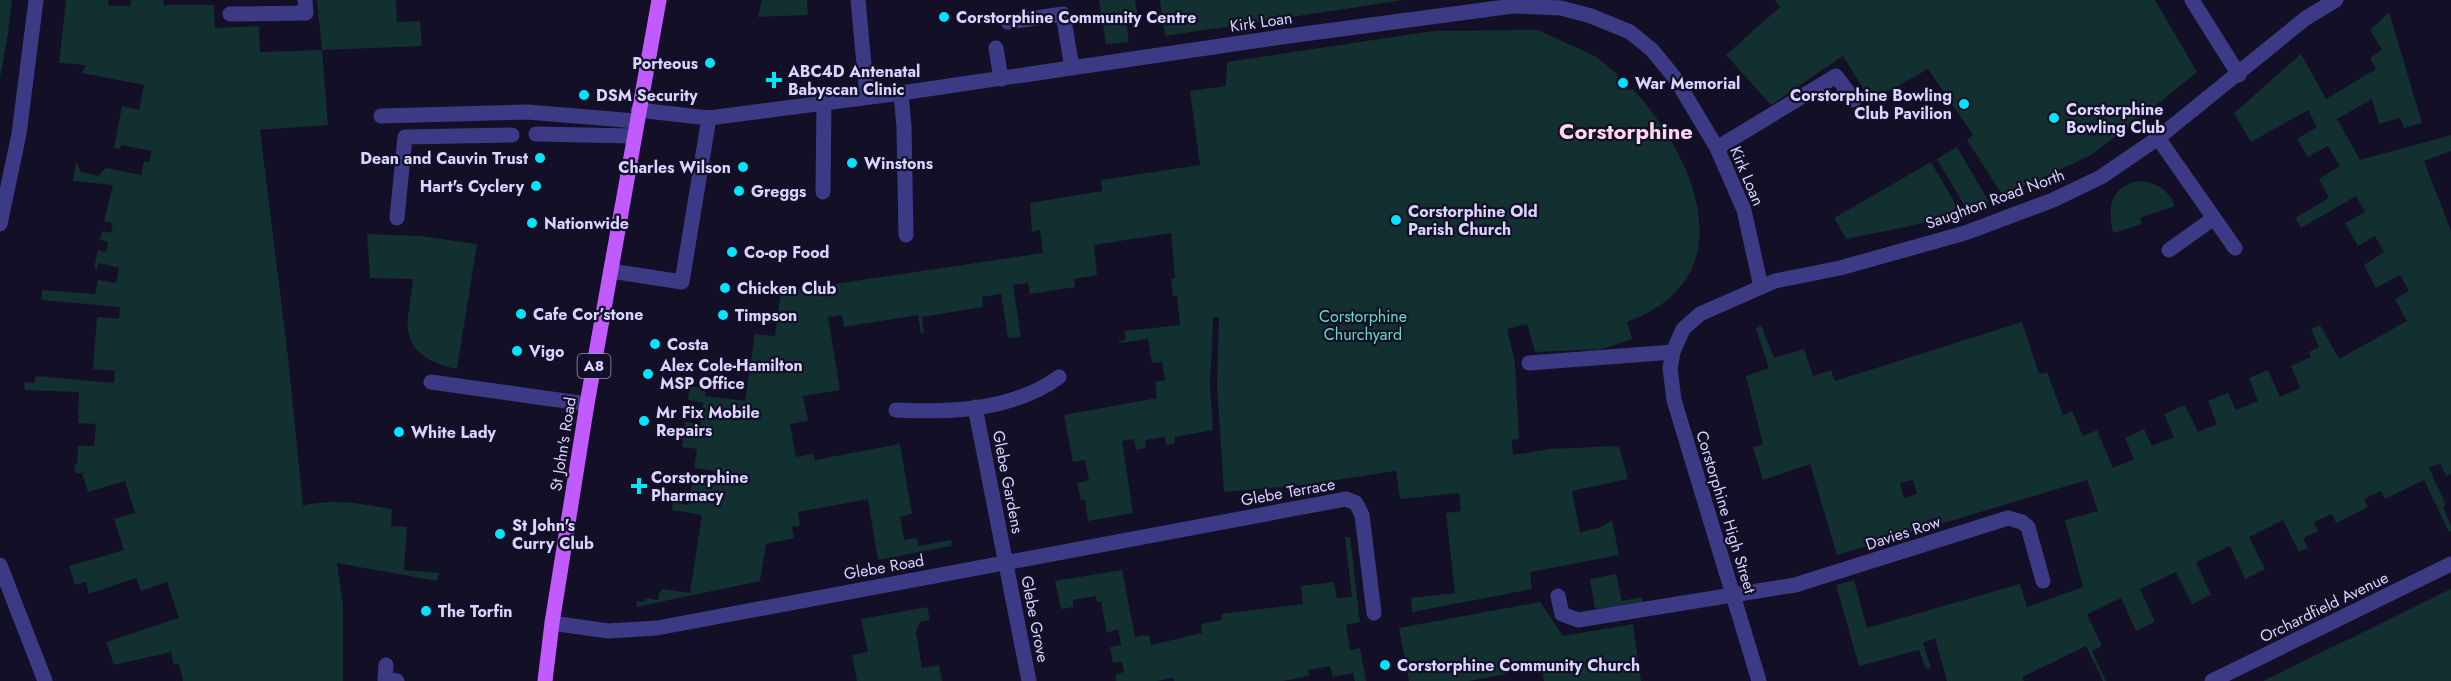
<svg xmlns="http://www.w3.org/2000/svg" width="2451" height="681" viewBox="0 0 2451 681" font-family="Jost,sans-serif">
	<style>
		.green { fill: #12302f; fill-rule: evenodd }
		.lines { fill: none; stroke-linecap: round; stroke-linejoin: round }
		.service { stroke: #3d3a85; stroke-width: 15 }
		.minor { stroke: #3d3a85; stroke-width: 15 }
		.tertiary { stroke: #3d3a85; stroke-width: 15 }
		.primary { stroke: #c25bff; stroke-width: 15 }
		.poi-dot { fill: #00e5ff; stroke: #130f26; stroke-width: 2 }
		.labels { text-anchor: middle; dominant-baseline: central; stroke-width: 4.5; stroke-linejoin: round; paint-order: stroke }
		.shield { fill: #130f26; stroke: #9e99be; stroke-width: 1.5 }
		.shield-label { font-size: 15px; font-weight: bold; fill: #d9d4ff }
		.poi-label { font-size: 16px; font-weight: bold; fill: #d9d4ff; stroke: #130f26; text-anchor: start }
		.street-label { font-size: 16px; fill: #d9d4ff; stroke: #130f26 }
		.park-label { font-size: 16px; fill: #5fe0c0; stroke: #130f26 }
		.district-label { font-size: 22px; font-weight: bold; fill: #ffd6f0; stroke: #130f26 }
	</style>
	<rect width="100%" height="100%" fill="#130f26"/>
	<path class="green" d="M 0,0 L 12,0 L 8,34 L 0,78 Z
		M 66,0 L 108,0 L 109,6 L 130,6 L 131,0 L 163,0 L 164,5 L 214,5 L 215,28 L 259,26 L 260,52 L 322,50 L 317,0 L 396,0 L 397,22 L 420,21 L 422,46 L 322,50 L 328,125 L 260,130 L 288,357 L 303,506 C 334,498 360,504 392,509 L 391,526 L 407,527 L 404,570 L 439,573 L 437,581 L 337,563 L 343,605 L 343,681 L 183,681 L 179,664 L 174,665 L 171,652 L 114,665 L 106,642 L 179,618 L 167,582 L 141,591 L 136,578 L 89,594 L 86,582 L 75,585 L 69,566 L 124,550 L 114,519 L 135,513 L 125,481 L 88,492 L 82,473 L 76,473 L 74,465 L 77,464 L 78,446 L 94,446 L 96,424 L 78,423 L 79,392 L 25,390 L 24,382 L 34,383 L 36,376 L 114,383 L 115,371 L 93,369 L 97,317 L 119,319 L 120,307 L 42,300 L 42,290 L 95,294 L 98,280 L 116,283 L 119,268 L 99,263 L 97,269 L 94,268 L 98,250 L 106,252 L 108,242 L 100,240 L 102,231 L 111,233 L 113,223 L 104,221 L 113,185 L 73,181 L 76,162 L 81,172 L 98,176 L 106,168 L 141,175 L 144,161 L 149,162 L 152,151 L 121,145 L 120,149 L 114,148 L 122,106 L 139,110 L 144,85 L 82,73 L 86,65 L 59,63 Z
		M 762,0 L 807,0 L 808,15 L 758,17 Z
		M 1099,0 L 1135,0 L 1138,17 L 1126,19 L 1129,42 L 1106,44 Z
		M 1160,0 L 1404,0 L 1165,36 Z
		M 1775,0 L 2155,0 L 2197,72 L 2144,115 L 2091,155 L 2003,196 L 1967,140 L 1973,135 L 1928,69 L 1871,101 L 1843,56 L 1771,105 L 1726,55 L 1780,7 Z
		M 2389,12 L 2422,123 L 2404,128 L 2400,118 L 2379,124 L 2372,99 L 2337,119 L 2360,160 L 2451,135 L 2451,151 L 2424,161 L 2451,231 L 2451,474 L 2446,476 L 2440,463 L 2429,468 L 2446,505 L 2443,507 L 2451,525 L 2451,531 L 2449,532 L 2424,480 L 2385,499 L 2381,491 L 2364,499 L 2368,507 L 2336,523 L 2332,514 L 2314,522 L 2318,531 L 2303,538 L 2308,548 L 2299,552 L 2283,520 L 2249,537 L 2265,569 L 2245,579 L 2230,546 L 2196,562 L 2211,595 L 2192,604 L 2176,572 L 2140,589 L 2155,622 L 2136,631 L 2121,598 L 2087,614 L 2102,646 L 2092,651 L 2106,681 L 2103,681 L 2086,646 L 2022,677 L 2024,681 L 1947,681 L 1935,638 L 1923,643 L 1931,668 L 1926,669 L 1919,650 L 1859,666 L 1836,585 L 1854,580 L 1867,628 L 2020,584 L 2027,607 L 2083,587 L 2065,520 L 2098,511 L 2087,480 L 1837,555 L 1810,464 L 1763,480 L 1753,447 L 1763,444 L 1746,376 L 1769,368 L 1756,329 L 1761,325 L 1774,358 L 1804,349 L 1813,376 L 1831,370 L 1835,381 L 2022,322 L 2039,374 L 2047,372 L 2063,415 L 2072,411 L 2083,436 L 2097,430 L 2113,468 L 2134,459 L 2125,438 L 2144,429 L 2152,446 L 2174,437 L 2164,414 L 2185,405 L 2198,432 L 2217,424 L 2208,401 L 2228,393 L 2236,410 L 2258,401 L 2249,378 L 2268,370 L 2280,397 L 2300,388 L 2291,366 L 2311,357 L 2309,352 L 2319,347 L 2311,329 L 2320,325 L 2339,359 L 2407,321 L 2395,299 L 2409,291 L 2400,275 L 2376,288 L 2364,265 L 2384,252 L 2375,236 L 2358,246 L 2345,223 L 2365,212 L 2356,196 L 2301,228 L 2295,218 L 2329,198 L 2319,179 L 2340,166 L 2328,146 L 2308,157 L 2297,139 L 2317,127 L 2308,110 L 2251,142 L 2234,113 L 2301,54 L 2326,99 L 2376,69 L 2370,58 L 2382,50 L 2370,30 ZM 1913,480 L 1917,494 L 1904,498 L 1900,483 Z
		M 1538,30 L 1597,57 L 1618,75 L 1616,82 L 1624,90 L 1633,89 C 1696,158 1747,278 1627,322 L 1632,339 L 1603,349 L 1535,352 L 1527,324 L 1507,329 L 1515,363 L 1519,439 L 1512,440 L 1513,455 L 1550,449 L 1619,446 L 1628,479 L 1572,491 L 1580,532 L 1599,528 L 1612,520 L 1619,555 L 1530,572 L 1532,589 L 1412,612 L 1411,598 L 1455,593 L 1446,513 L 1461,511 L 1459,493 L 1400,499 L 1396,471 L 1303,485 L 1224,492 L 1217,386 L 1219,317 L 1213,317 L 1213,326 L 1210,384 L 1213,430 L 1175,437 L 1175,443 L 1166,445 L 1165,437 L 1145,440 L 1146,448 L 1136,450 L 1134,439 L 1122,441 L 1133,513 L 1088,521 L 1085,500 L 1081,500 L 1077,483 L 1089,480 L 1085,460 L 1073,462 L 1064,415 L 1157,398 L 1155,382 L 1165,380 L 1162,362 L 1152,363 L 1148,339 L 1119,343 L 1119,341 L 1125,340 L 1125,331 L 1180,325 L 1177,296 L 1173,296 L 1171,279 L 1175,278 L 1171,233 L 1094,245 L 1097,275 L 1074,279 L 1075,287 L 1030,294 L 1028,283 L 1013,285 L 1021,337 L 1008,338 L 1001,294 L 982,297 L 983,307 L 922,317 L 924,333 L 921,333 L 918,315 L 844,327 L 842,315 L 828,317 L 840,390 L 803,396 L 808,421 L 790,424 L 796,457 L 813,454 L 815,460 L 900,444 L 912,514 L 900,517 L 904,540 L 917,538 L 918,546 L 951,540 L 952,546 L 878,560 L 868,499 L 798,512 L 800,526 L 792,527 L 794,538 L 766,544 L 760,581 L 636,607 L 637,601 L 644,602 L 645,598 L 658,600 L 659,593 L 663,589 L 690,593 L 702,515 L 672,510 L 673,502 L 688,505 L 693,479 L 698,479 L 699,475 L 740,481 L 741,475 L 694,468 L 697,449 L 682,447 L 685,422 L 700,424 L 703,403 L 688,400 L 690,386 L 705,388 L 705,396 L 745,401 L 755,334 L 775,336 L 781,292 L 1043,253 L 1040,230 L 1032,232 L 1030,203 L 1102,191 L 1101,180 L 1200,165 L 1190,91 L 1226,86 L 1227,62 L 1433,31 Z
		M 1957,147 L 1989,202 L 1967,210 L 1937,159 Z
		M 1931,162 L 1960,212 L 1915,225 L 1846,239 L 1834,218 Z
		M 2140,181 C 2157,183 2169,190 2175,206 L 2140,218 L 2142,224 L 2113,233 C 2108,208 2109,186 2140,181 Z
		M 367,234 L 420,236 L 477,244 L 457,369 C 436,365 412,355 408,331 C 406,319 412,293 413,279 L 370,278 Z
		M 1345,537 L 1350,537 L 1360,622 L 1346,625 L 1350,650 L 1360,648 L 1366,681 L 1355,681 L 1353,673 L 1333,677 L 1330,666 L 1308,670 L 1309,676 L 1283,681 L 1174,681 L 1173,678 L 1157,681 L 1116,681 L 1115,675 L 1124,672 L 1122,662 L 1113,663 L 1110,647 L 1121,645 L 1118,629 L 1107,633 L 1101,602 L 1097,602 L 1096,596 L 1073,600 L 1073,607 L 1061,609 L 1055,581 L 1122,570 L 1135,637 L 1149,635 L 1151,645 L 1202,633 L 1201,624 L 1222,620 L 1221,614 L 1303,604 L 1301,586 L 1334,582 L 1337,598 L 1352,597 Z
		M 1616,574 L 1622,601 L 1642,597 L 1643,602 L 1595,609 L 1590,579 Z
		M 2451,589 L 2451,681 L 2263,681 Z
		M 1540,602 L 1563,636 L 1633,624 L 1641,681 L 1544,681 L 1541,666 L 1518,670 L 1517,665 L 1506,667 L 1507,674 L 1469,681 L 1409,681 L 1399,628 Z
		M 927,607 L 930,620 L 920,622 L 916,632 L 922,668 L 939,665 L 942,681 L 857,681 L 852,655 L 868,652 L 861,619 Z"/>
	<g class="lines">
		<path class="service" d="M 858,0 L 867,97
			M 230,14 L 306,13 L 305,0
			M 1008,22 L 1063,14 L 1072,68
			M 996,48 L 1001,79
			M 901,93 L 904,127 L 906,235
			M 381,116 L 528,112 L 636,121
			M 536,134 L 633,136
			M 1717,148 L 1836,76 L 1854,100
			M 823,192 L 824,102
			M 397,218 L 405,137 L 512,135
			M 611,271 L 682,282 L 709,118
			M 1529,363 L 1673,352
			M 431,382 L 587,404
			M 1558,596 L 1562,614 L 1578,620 L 1795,585 L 2008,518 L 2022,522 L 2028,527 L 2043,581
			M 386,665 L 385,679 L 397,681"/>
		<path class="minor" d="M 2192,0 L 2239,75
			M 638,110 L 709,118 L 901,93 L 1281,37 L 1513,6 L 1561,8 L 1591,16 L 1630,32 L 1652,50 L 1675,78 L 1717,148 L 1744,210 L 1761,287
			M 2158,138 L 2235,248
			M 0,224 L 19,134 L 36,0
			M 2169,250 L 2214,218
			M 975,407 L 1029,681
			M 896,410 C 951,413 1014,410 1059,377
			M 0,565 L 45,681
			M 552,623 L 608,631 L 657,628 L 1346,499 L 1356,503 L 1362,515 L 1374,613
			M 2212,681 L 2451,564"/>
		<path class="tertiary" d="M 1759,681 L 1674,400 L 1670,368 L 1673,352 L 1683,329 L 1700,314 L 1775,281 L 1840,268 L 1965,233 L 2053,200 L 2101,177 L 2158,138 L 2306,18 L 2336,0"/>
		<path class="primary" d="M 545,681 L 552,623 L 587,404 L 659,0"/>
	</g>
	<g class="poi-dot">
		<circle cx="944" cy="17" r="6"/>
		<circle cx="710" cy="63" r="6"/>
		<path d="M771 71h6v6h6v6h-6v6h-6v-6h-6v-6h6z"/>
		<circle cx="1623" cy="83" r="6"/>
		<circle cx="584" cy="95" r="6"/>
		<circle cx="1964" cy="104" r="6"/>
		<circle cx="2054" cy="118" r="6"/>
		<circle cx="540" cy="158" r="6"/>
		<circle cx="852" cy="163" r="6"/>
		<circle cx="743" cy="167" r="6"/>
		<circle cx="536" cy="186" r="6"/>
		<circle cx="739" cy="191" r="6"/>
		<circle cx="1396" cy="220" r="6"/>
		<circle cx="532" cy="223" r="6"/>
		<circle cx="732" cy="252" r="6"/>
		<circle cx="725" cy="288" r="6"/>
		<circle cx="521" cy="314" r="6"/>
		<circle cx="723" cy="315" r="6"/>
		<circle cx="655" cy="344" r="6"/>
		<circle cx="517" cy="351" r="6"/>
		<circle cx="648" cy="374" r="6"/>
		<circle cx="644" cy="421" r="6"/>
		<circle cx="399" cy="432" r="6"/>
		<path d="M636 477h6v6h6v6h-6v6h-6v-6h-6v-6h6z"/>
		<circle cx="500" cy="534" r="6"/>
		<circle cx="426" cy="611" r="6"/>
		<circle cx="1385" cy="665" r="6"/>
	</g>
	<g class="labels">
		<rect class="shield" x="577.5" y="354" width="33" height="24" rx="4.5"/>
		<g class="shield-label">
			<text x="594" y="366">A8</text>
		</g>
		<g class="poi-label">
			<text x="956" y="17">Corstorphine Community Centre</text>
			<text x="698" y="63" text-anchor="end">Porteous</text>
			<text x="788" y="71">ABC4D Antenatal<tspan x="788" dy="18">Babyscan Clinic</tspan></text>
			<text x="1635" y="83">War Memorial</text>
			<text x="596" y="95">DSM Security</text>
			<text x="1952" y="95" text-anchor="end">Corstorphine Bowling<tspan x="1952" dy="18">Club Pavilion</tspan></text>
			<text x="2066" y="109">Corstorphine<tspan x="2066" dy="18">Bowling Club</tspan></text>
			<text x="528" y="158" text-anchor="end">Dean and Cauvin Trust</text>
			<text x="864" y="163">Winstons</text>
			<text x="731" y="167" text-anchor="end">Charles Wilson</text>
			<text x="524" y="186" text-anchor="end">Hart's Cyclery</text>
			<text x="751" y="191">Greggs</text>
			<text x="1408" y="211">Corstorphine Old<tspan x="1408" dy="18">Parish Church</tspan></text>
			<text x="544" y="223">Nationwide</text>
			<text x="744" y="252">Co-op Food</text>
			<text x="737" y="288">Chicken Club</text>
			<text x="533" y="314">Cafe Cor’stone</text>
			<text x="735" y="315">Timpson</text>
			<text x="667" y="344">Costa</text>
			<text x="529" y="351">Vigo</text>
			<text x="660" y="365">Alex Cole-Hamilton<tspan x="660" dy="18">MSP Office</tspan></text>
			<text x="656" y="412">Mr Fix Mobile<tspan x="656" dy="18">Repairs</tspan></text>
			<text x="411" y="432">White Lady</text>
			<text x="651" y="477">Corstorphine<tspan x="651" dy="18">Pharmacy</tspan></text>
			<text x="512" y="525">St John's<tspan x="512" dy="18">Curry Club</tspan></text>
			<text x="438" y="611">The Torfin</text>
			<text x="1397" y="665">Corstorphine Community Church</text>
		</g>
		<g class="street-label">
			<text transform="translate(1261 22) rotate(-8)">Kirk Loan</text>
			<text transform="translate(1747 176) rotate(67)">Kirk Loan</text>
			<text transform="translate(1995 199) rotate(-20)">Saughton Road North</text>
			<text transform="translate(563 444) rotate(-81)">St John's Road</text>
			<text transform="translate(1008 482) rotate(79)">Glebe Gardens</text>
			<text transform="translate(1288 492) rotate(-10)">Glebe Terrace</text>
			<text transform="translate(1726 512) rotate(73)">Corstorphine High Street</text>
			<text transform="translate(1903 533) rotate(-18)">Davies Row</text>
			<text transform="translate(884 567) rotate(-10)">Glebe Road</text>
			<text transform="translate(2324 607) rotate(-26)">Orchardfield Avenue</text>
			<text transform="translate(1035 619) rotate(79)">Glebe Grove</text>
		</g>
		<g class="park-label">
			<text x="1363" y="316">Corstorphine<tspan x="1363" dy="18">Churchyard</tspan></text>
		</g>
		<g class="district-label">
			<text x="1626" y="131">Corstorphine</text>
		</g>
	</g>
</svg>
